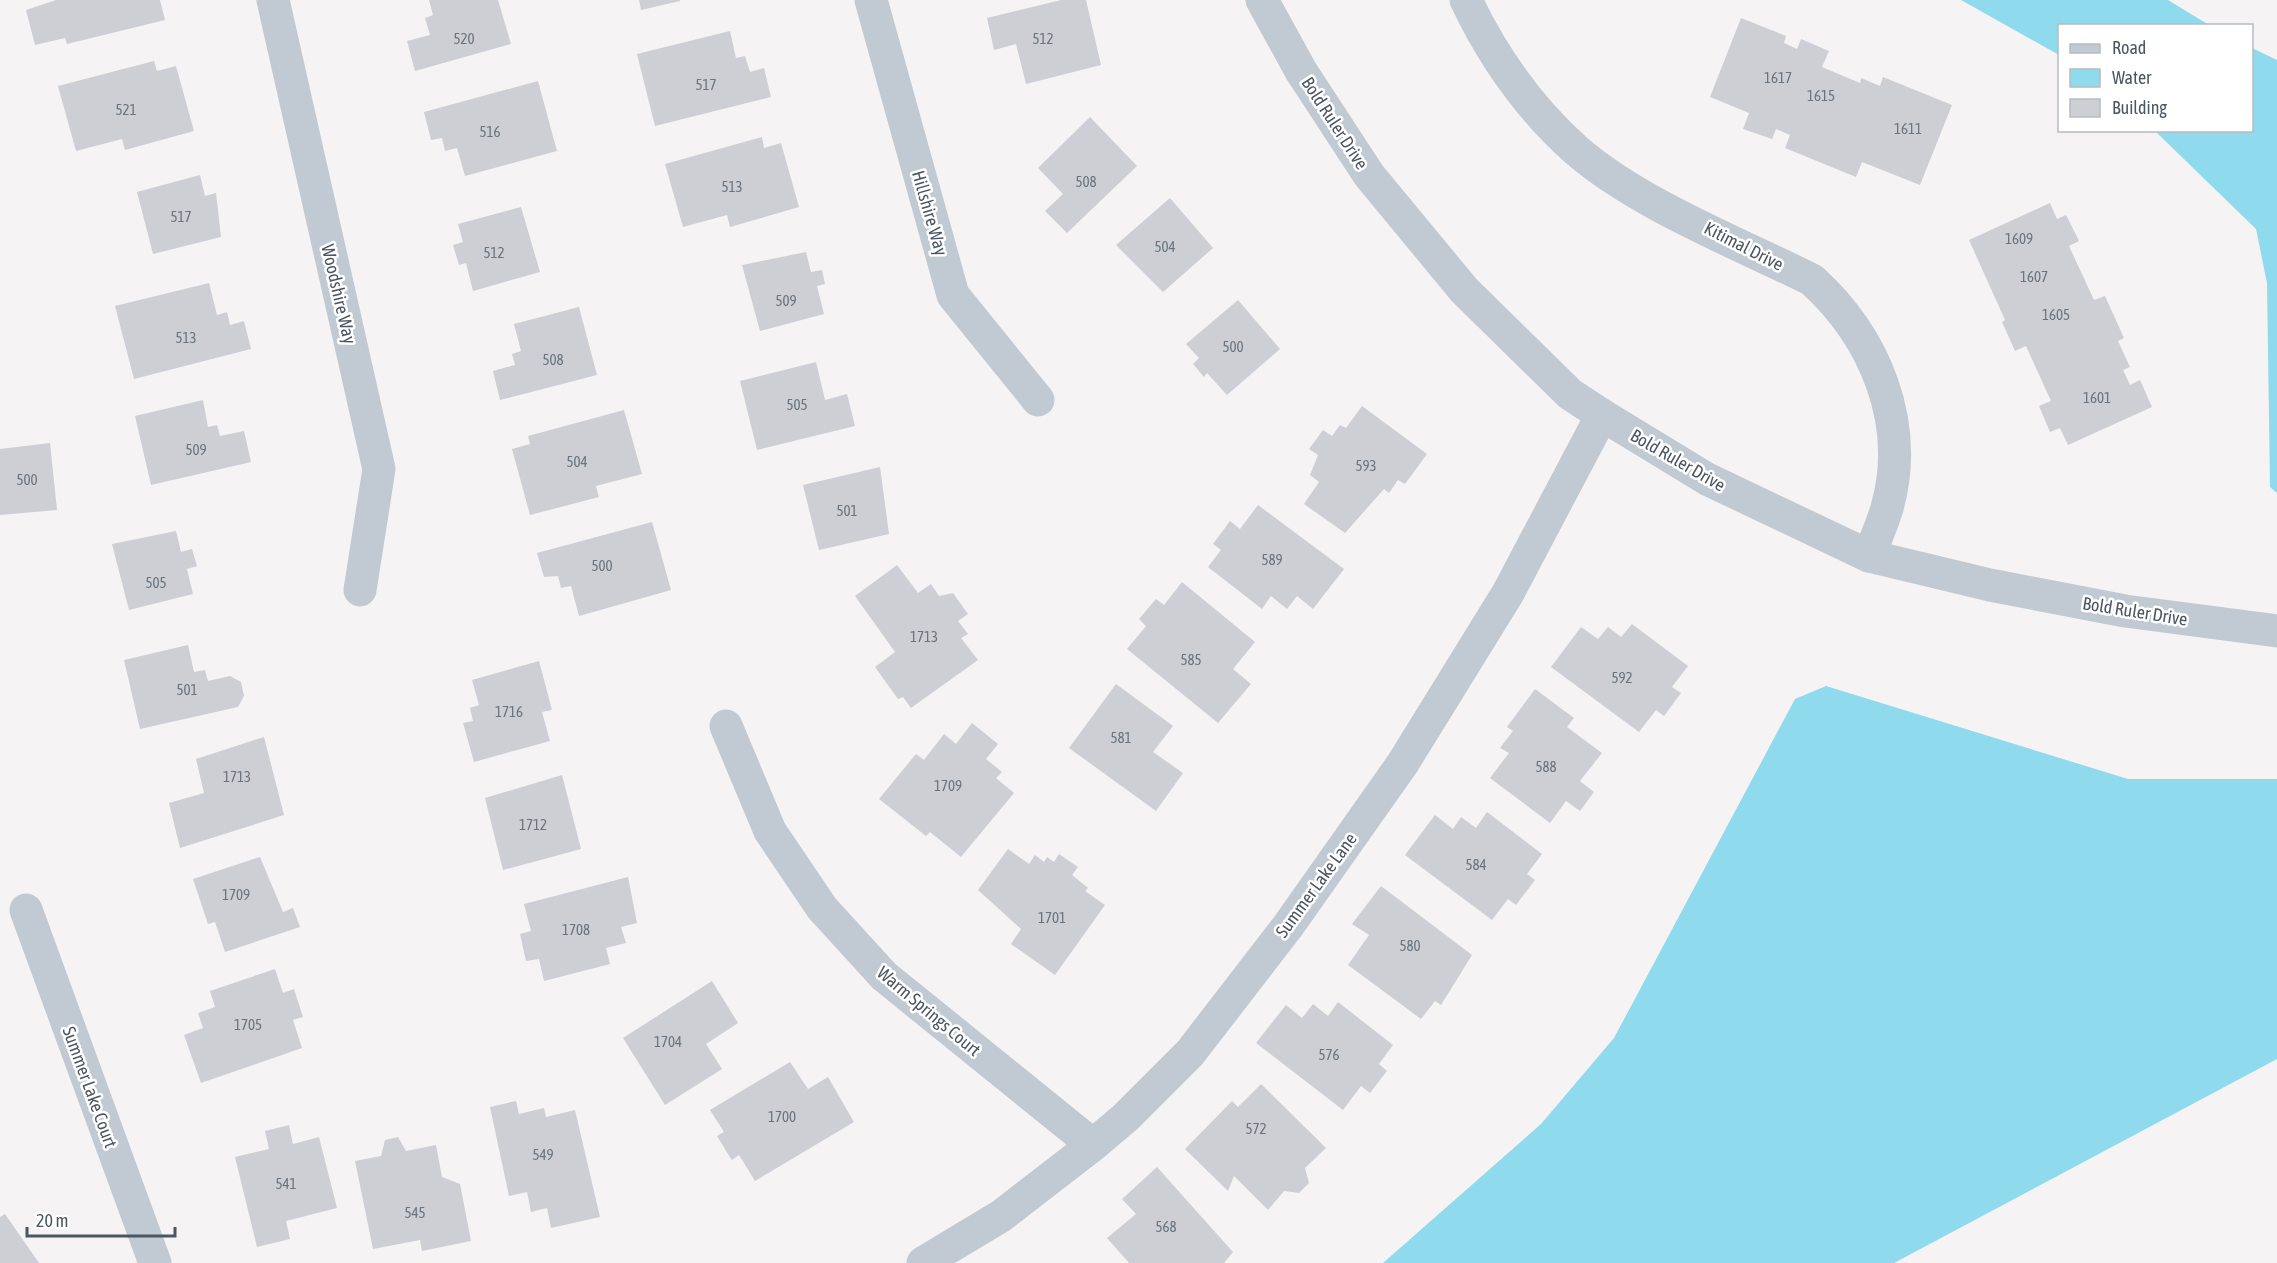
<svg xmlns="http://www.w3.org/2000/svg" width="2277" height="1263" viewBox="0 0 2277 1263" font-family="'Asap Condensed',sans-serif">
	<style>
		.water { fill: #90daee }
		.building { fill: #cdcfd5 }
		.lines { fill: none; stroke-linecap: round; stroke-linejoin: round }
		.minor { stroke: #c1cad2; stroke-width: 33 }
		.tertiary { stroke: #c1cad2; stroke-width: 33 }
		.labels { text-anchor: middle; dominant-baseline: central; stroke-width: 5; stroke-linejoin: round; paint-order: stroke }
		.number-label { font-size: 15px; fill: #6b747e }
		.street-label { font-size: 18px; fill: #4a5661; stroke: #fff }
	</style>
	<rect width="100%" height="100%" fill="#f5f3f3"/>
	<path class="water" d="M 1961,0 L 2168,0 L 2209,25 L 2060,26 L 2059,55 Z
		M 2252,48 L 2277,60 L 2277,493 L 2270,487 L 2267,283 L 2256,229 L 2155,131 L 2252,130 Z
		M 1826,686 L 2128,779 L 2277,779 L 2277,1059 L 1894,1263 L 1383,1263 L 1541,1124 L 1614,1038 L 1795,699 Z"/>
	<path class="building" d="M 56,0 L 160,0 L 165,20 L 67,44 L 65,38 L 35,45 L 26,10 Z
		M 429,0 L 498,0 L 511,44 L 415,71 L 407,41 L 430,35 L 425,18 L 433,15 Z
		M 639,0 L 680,0 L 680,1 L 641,10 Z
		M 1061,0 L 1086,0 L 1101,65 L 1026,84 L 1016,44 L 994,50 L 987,18 Z
		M 1741,18 L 1786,36 L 1784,43 L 1797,49 L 1801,39 L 1829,51 L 1822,67 L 1860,83 L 1861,78 L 1880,86 L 1883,77 L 1952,105 L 1920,185 L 1862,162 L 1856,177 L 1785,148 L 1790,135 L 1776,129 L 1772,139 L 1743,129 L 1749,113 L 1710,97 Z
		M 730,31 L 736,58 L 745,56 L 750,72 L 764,68 L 771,97 L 655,126 L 637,54 Z
		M 154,61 L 157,71 L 176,66 L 194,131 L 125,150 L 122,139 L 76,151 L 58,86 Z
		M 538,81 L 557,151 L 465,176 L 457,148 L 445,151 L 442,138 L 431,140 L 424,112 Z
		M 1090,117 L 1137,166 L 1067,233 L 1045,211 L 1063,194 L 1038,168 Z
		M 762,137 L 764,148 L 781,143 L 799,207 L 730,227 L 727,215 L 683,227 L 665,164 Z
		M 200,175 L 205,196 L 216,193 L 221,237 L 153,254 L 137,192 Z
		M 1170,198 L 1213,248 L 1163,292 L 1116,245 Z
		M 2050,203 L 2057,219 L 2066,215 L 2079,241 L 2069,246 L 2094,300 L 2105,296 L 2124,338 L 2118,341 L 2130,367 L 2123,370 L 2130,385 L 2140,380 L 2152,407 L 2068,445 L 2060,428 L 2050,432 L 2039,406 L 2051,401 L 2026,346 L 2015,351 L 2002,322 L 2005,320 L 1969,240 Z
		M 521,207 L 540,272 L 473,291 L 466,263 L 459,265 L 453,245 L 463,242 L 458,224 Z
		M 806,252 L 811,272 L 822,270 L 825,284 L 817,286 L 824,314 L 760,331 L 742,265 Z
		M 209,283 L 217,315 L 227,312 L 230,325 L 244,321 L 251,349 L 134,379 L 115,306 Z
		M 1238,300 L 1280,349 L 1227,395 L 1207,373 L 1204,377 L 1193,364 L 1199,358 L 1186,344 Z
		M 579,307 L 597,375 L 500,400 L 493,371 L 515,365 L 512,354 L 521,351 L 514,324 Z
		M 816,362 L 825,400 L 847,394 L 855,426 L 757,450 L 740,381 Z
		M 203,400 L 208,427 L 217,425 L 220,436 L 244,431 L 251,462 L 151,485 L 135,416 Z
		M 1362,406 L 1427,454 L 1405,484 L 1398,480 L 1389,493 L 1384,489 L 1345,533 L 1304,504 L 1319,482 L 1310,475 L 1318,455 L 1309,449 L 1323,430 L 1332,436 L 1340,425 L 1346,428 Z
		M 624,410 L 642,474 L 596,486 L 599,497 L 530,515 L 512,449 L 530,444 L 528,436 Z
		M 50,443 L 57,510 L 0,515 L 0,449 Z
		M 880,467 L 889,534 L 819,550 L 803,485 Z
		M 1258,505 L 1344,569 L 1313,609 L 1297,596 L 1287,609 L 1271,596 L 1262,609 L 1208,567 L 1221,550 L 1213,544 L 1230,521 L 1240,529 Z
		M 652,522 L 671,590 L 579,616 L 571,586 L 561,588 L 558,576 L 544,577 L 537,553 Z
		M 176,531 L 181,552 L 192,549 L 197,566 L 187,569 L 193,594 L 129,610 L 112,544 Z
		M 897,565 L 918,593 L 931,584 L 939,596 L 953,593 L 968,614 L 958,621 L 968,634 L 961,638 L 978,660 L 911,708 L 903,697 L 898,699 L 875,667 L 895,652 L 855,596 Z
		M 1182,582 L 1255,642 L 1233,669 L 1251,684 L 1218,723 L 1127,649 L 1146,626 L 1139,619 L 1156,599 L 1164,605 Z
		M 1632,624 L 1688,666 L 1672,687 L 1681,693 L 1664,716 L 1656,710 L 1639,732 L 1551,667 L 1581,627 L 1598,639 L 1608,627 L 1621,637 Z
		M 188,645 L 194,672 L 205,670 L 208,681 L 230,676 L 241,682 L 244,696 L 238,707 L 140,729 L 124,660 Z
		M 539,661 L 552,710 L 542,712 L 550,741 L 474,762 L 463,723 L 473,721 L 470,708 L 479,705 L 472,680 Z
		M 1116,684 L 1173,726 L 1153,752 L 1183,773 L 1156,811 L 1069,748 Z
		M 1535,689 L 1574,718 L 1567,727 L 1602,753 L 1580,781 L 1594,792 L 1580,811 L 1566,801 L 1550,823 L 1490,778 L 1509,753 L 1500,748 L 1513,731 L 1507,727 Z
		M 972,723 L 998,744 L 986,759 L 1002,772 L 996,778 L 1014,793 L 961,857 L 930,832 L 926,836 L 879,799 L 916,754 L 924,760 L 944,734 L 956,744 Z
		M 264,737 L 284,815 L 180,848 L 169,803 L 204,793 L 196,759 Z
		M 562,775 L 581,849 L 503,870 L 485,798 Z
		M 1487,812 L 1542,854 L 1527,874 L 1535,880 L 1516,905 L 1508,899 L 1492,920 L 1405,855 L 1435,815 L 1453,829 L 1461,817 L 1476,828 Z
		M 1008,849 L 1029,864 L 1035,855 L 1044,862 L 1047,857 L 1054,862 L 1059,854 L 1078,867 L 1072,875 L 1088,888 L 1085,891 L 1105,905 L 1055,975 L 1011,944 L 1021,929 L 978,890 Z
		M 260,857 L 283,912 L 293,908 L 300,927 L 225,952 L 215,922 L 208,924 L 193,879 Z
		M 628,877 L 637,923 L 621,927 L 626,943 L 606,948 L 610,964 L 544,981 L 539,959 L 526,961 L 520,934 L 531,931 L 524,904 Z
		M 1381,886 L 1472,955 L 1441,1005 L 1435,1001 L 1421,1019 L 1348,965 L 1369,935 L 1352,924 Z
		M 275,969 L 283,993 L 294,989 L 303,1017 L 293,1020 L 302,1048 L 201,1083 L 184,1035 L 203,1028 L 198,1013 L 215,1007 L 210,991 Z
		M 712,981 L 738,1023 L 706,1044 L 722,1069 L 665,1105 L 623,1038 Z
		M 1338,1002 L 1393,1045 L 1379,1064 L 1387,1071 L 1370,1093 L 1361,1086 L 1343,1110 L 1256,1043 L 1286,1005 L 1302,1018 L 1313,1004 L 1328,1016 Z
		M 790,1062 L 808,1089 L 828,1077 L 854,1122 L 755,1181 L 739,1155 L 732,1160 L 728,1154 L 717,1136 L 724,1132 L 710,1110 Z
		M 1261,1084 L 1326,1148 L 1305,1168 L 1309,1183 L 1299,1193 L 1284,1191 L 1268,1210 L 1234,1176 L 1228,1191 L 1185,1149 L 1232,1101 L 1238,1107 Z
		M 516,1101 L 519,1114 L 544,1108 L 546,1117 L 575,1110 L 600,1217 L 551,1228 L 547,1208 L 531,1212 L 527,1192 L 509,1196 L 490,1107 Z
		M 289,1125 L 293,1144 L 319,1137 L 337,1208 L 286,1221 L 290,1239 L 257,1247 L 235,1157 L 269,1149 L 265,1131 Z
		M 398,1137 L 406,1151 L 436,1145 L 442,1177 L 460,1184 L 471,1241 L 422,1251 L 420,1240 L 373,1249 L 355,1161 L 381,1156 L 385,1140 Z
		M 1157,1167 L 1233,1252 L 1224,1263 L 1129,1263 L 1107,1238 L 1136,1214 L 1122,1199 Z
		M 5,1214 L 39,1263 L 0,1263 L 0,1217 Z"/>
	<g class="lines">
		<path class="minor" d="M 273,0 L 379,469 L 360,590
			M 871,0 L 953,295 L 1038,400
			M 1466,0 C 1493,57 1529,108 1576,150 C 1638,204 1738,243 1812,280 C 1875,337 1911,423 1887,508 C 1882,525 1875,540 1869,556
			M 726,726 L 770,831 L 822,908 L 884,976 L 1093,1145
			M 26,910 L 155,1263
			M 923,1263 L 1001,1216 L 1093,1145 L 1126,1117 L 1190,1053 L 1288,926 L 1403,763 L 1508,593 L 1602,415"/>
		<path class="tertiary" d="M 1262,0 L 1301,71 L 1369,175 L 1464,290 L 1570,394 L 1602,415 L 1707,479 L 1869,556 L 1990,585 L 2125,611 L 2277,631"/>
	</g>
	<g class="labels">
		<g class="number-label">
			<text x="464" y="38">520</text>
			<text x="1043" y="38">512</text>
			<text x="1778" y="77">1617</text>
			<text x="706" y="84">517</text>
			<text x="1821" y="95">1615</text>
			<text x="126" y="109">521</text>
			<text x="1908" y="128">1611</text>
			<text x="490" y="131">516</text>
			<text x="1086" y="181">508</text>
			<text x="732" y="186">513</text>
			<text x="181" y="216">517</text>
			<text x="2019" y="238">1609</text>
			<text x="1165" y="246">504</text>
			<text x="494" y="252">512</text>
			<text x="2034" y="276">1607</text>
			<text x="786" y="300">509</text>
			<text x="2056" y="314">1605</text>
			<text x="186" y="337">513</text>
			<text x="1233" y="346">500</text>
			<text x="553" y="359">508</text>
			<text x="2097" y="397">1601</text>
			<text x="797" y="404">505</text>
			<text x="196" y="449">509</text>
			<text x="577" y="461">504</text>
			<text x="1366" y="465">593</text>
			<text x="27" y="479">500</text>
			<text x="847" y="510">501</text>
			<text x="1272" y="559">589</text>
			<text x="602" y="565">500</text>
			<text x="156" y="582">505</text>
			<text x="924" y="636">1713</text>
			<text x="1191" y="659">585</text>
			<text x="1622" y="677">592</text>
			<text x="187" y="689">501</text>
			<text x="509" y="711">1716</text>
			<text x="1121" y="737">581</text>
			<text x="1546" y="766">588</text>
			<text x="237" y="776">1713</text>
			<text x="948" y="785">1709</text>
			<text x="533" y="824">1712</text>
			<text x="1476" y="864">584</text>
			<text x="236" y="894">1709</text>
			<text x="1052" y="917">1701</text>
			<text x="576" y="929">1708</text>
			<text x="1410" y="945">580</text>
			<text x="248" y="1024">1705</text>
			<text x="668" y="1041">1704</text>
			<text x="1329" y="1054">576</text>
			<text x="782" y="1116">1700</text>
			<text x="1256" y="1128">572</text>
			<text x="543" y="1154">549</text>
			<text x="286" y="1183">541</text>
			<text x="415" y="1212">545</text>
			<text x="1166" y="1226">568</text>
		</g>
		<g class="street-label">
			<text transform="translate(1335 123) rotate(57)">Bold Ruler Drive</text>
			<text transform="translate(930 213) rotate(74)">Hillshire Way</text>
			<text transform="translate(1744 246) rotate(27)">Kitimal Drive</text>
			<text transform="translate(339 294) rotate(77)">Woodshire Way</text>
			<text transform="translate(1678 460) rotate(30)">Bold Ruler Drive</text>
			<text transform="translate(2135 611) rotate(9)">Bold Ruler Drive</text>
			<text transform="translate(1316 885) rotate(-54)">Summer Lake Lane</text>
			<text transform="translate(929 1011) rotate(40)">Warm Springs Court</text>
			<text transform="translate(90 1087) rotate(70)">Summer Lake Court</text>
		</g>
	</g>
	<rect x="2058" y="24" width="195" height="108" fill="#ffffff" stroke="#b7bbc0" stroke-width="1.5"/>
	<rect x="2070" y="44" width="30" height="9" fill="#c1cad2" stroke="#b7bbc0" stroke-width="1.5"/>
	<text x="2112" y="54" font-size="18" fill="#4a5661">Road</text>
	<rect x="2070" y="69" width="30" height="18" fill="#90daee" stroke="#b7bbc0" stroke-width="1.5"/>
	<text x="2112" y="84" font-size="18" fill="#4a5661">Water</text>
	<rect x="2070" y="99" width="30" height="18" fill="#cdcfd5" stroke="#b7bbc0" stroke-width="1.5"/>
	<text x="2112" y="114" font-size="18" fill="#4a5661">Building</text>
	<path d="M27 1227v9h148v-9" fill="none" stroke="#4a5661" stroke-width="3"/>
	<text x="36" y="1227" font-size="18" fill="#4a5661" stroke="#ffffff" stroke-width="4.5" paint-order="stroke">20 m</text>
</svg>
